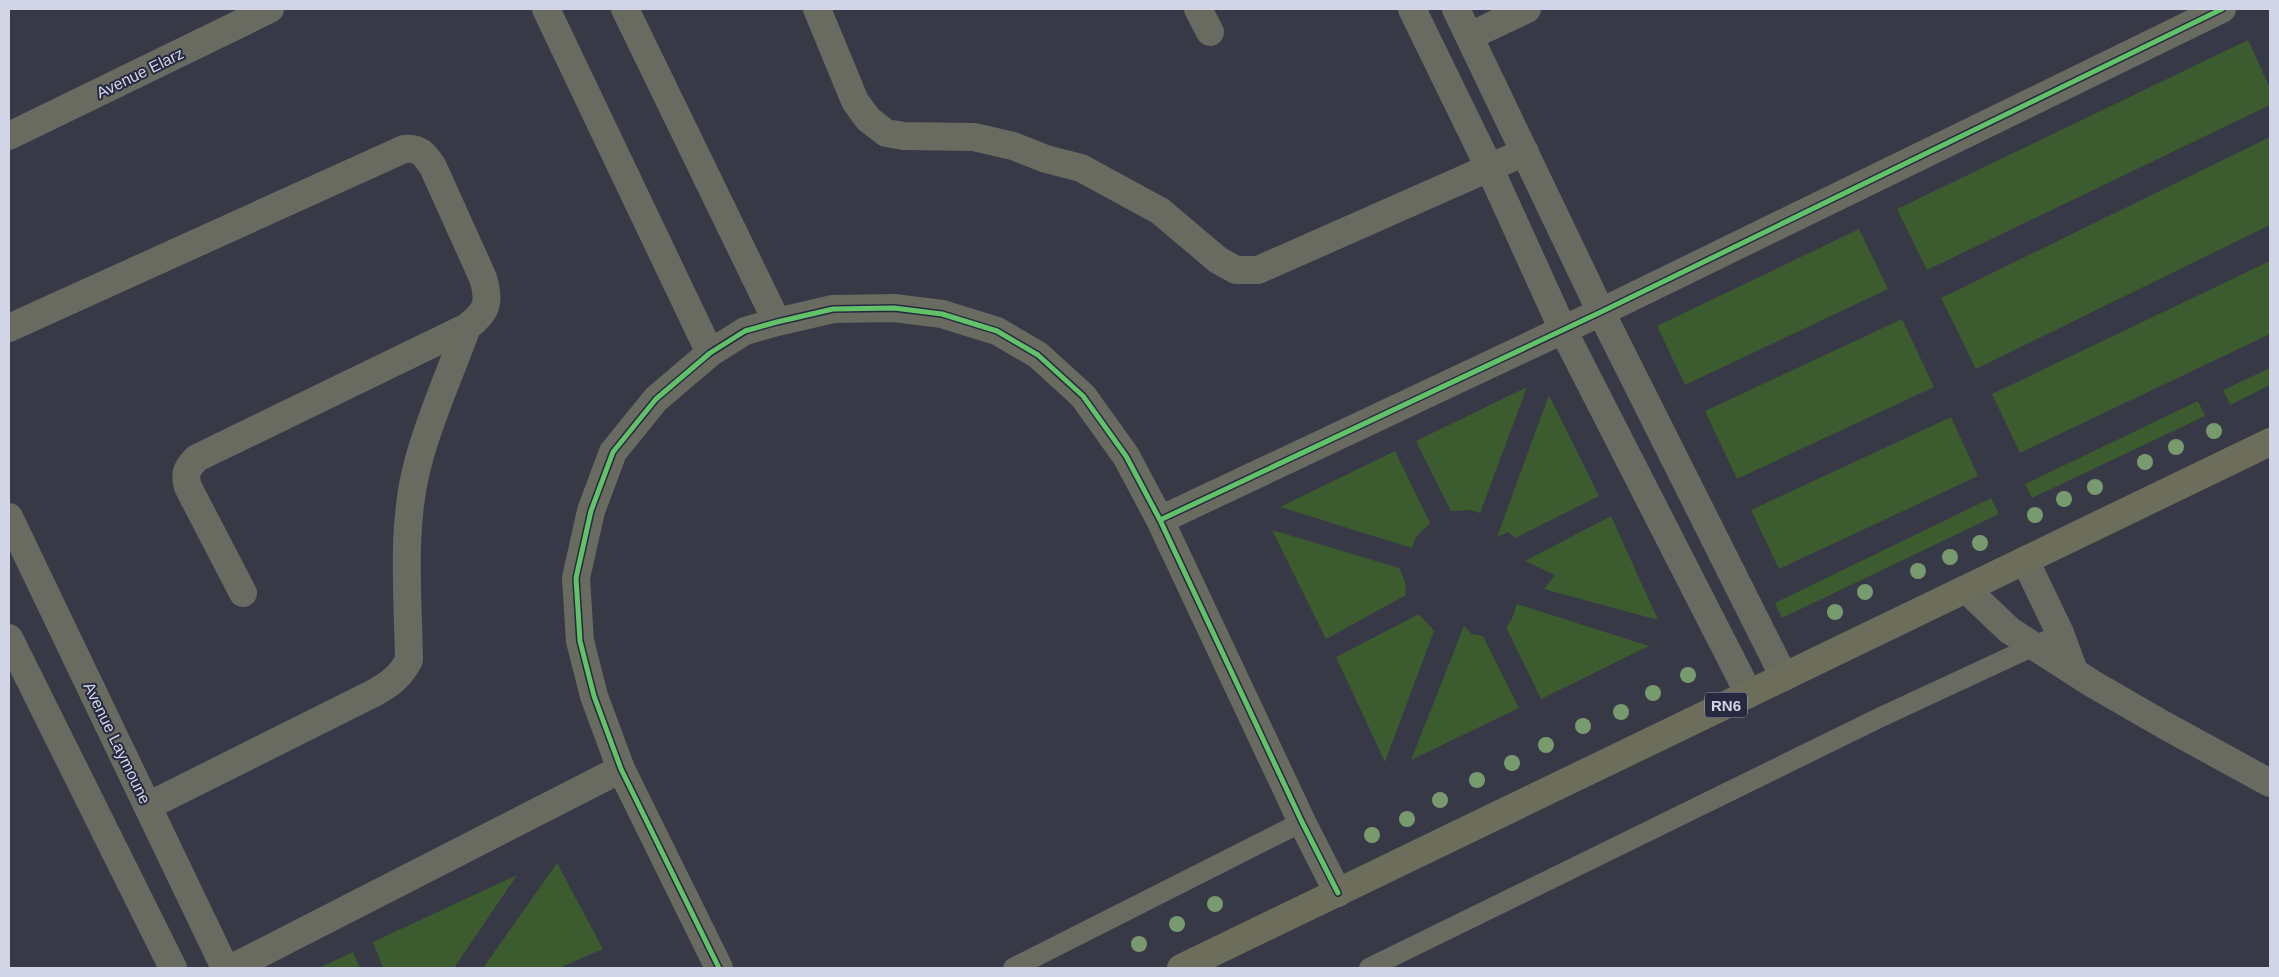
<svg xmlns="http://www.w3.org/2000/svg" width="2279" height="977" viewBox="0 0 2279 977" font-family="Helvetica,sans-serif">
	<style>
		.green { fill: #3c5b2f }
		.lines { fill: none; stroke-linecap: round; stroke-linejoin: round }
		.lane { stroke: #696a60; stroke-width: 20 }
		.street { stroke: #696a60; stroke-width: 28 }
		.primary { stroke: #6c6d5a; stroke-width: 28 }
		.cycleway-casing { stroke: #272941; stroke-width: 8 }
		.cycleway { stroke: #61c268; stroke-width: 5 }
		.tree { fill: #789a6f }
		.labels { text-anchor: middle; dominant-baseline: central; stroke-width: 4; stroke-linejoin: round; paint-order: stroke }
		.shield { fill: #272941; stroke: #9fa1b4; stroke-width: 1 }
		.shield-label { font-size: 15px; font-weight: bold; fill: #d2d5e5 }
		.street-label { font-size: 16px; fill: #d2d5e5; stroke: #272941 }
	</style>
	<rect width="100%" height="100%" fill="#373946"/>
	<path class="green" d="M 2248,40 L 2270,88 L 2270,105 L 1927,270 L 1897,209 Z
		M 2270,137 L 2270,225 L 1976,369 L 1941,298 Z
		M 1859,229 L 1888,289 L 1685,385 L 1657,326 Z
		M 2270,261 L 2270,334 L 2020,453 L 1992,394 Z
		M 1902,319 L 1934,387 L 1737,479 L 1705,411 Z
		M 2270,368 L 2270,385 L 2230,405 L 2223,390 Z
		M 1527,387 L 1480,513 L 1470,510 L 1451,511 L 1416,441 Z
		M 1549,395 L 1599,496 L 1515,538 L 1508,532 L 1497,537 Z
		M 2198,401 L 2205,416 L 2032,498 L 2025,484 Z
		M 1951,417 L 1978,476 L 1779,569 L 1751,510 Z
		M 1395,451 L 1430,523 L 1416,537 L 1412,548 L 1280,507 Z
		M 1991,498 L 1999,514 L 1782,618 L 1775,603 Z
		M 1611,516 L 1658,620 L 1544,589 L 1555,575 L 1525,561 Z
		M 1272,530 L 1399,568 L 1405,582 L 1406,595 L 1326,639 Z
		M 1517,604 L 1649,646 L 1541,699 L 1506,627 L 1511,621 Z
		M 1419,614 L 1434,631 L 1385,762 L 1336,657 Z
		M 1464,626 L 1472,634 L 1483,636 L 1519,708 L 1411,760 Z
		M 557,863 L 603,949 L 559,968 L 483,968 Z
		M 517,875 L 454,968 L 383,968 L 373,942 Z
		M 353,952 L 360,968 L 319,968 Z"/>
	<g class="lines">
		<path class="lane" d="M 1013,968 L 1302,822
			M 1369,968 L 1881,717 L 2045,641"/>
		<path class="street" d="M 546,9 L 710,353
			M 625,9 L 777,322
			M 817,9 L 855,101 L 868,119 L 886,133 L 904,136 L 974,137 L 1013,146 L 1046,159 L 1081,168 L 1160,211 L 1218,260 L 1236,270 L 1258,270 L 1525,152
			M 1198,9 L 1210,32
			M 1412,9 L 1489,167 L 1563,330 L 1749,694
			M 1456,9 L 1601,312 L 1784,677
			M 1470,36 L 1527,9
			M 9,136 L 270,9
			M 9,328 L 404,149 C 420,147 425,155 433,167 L 483,278 C 490,302 488,311 467,327 L 197,458 C 187,468 184,473 188,487 L 243,593
			M 9,517 L 225,968
			M 1160,520 L 1601,312 L 2222,9
			M 2025,560 L 2060,633 L 2074,671
			M 1966,589 L 2009,630 L 2093,684 L 2164,725 L 2270,783
			M 9,638 L 173,968
			M 148,806 L 374,693 C 390,684 400,677 409,660 C 408,595 401,526 418,463 C 430,416 451,372 467,327
			M 232,968 L 621,769
			M 719,968 L 621,769 L 594,696 L 580,641 L 576,578 L 591,511 L 613,452 L 656,399 L 710,353 L 745,331 L 777,322 L 833,309 L 894,308 L 942,314 L 997,331 L 1038,355 L 1083,396 L 1126,456 L 1160,520 L 1302,822 L 1338,893"/>
		<path class="primary" d="M 1181,968 L 2270,442"/>
		<g class="cycleway-casing">
			<path id="cycleway" d="M 1160,520 L 1601,312 L 2222,9
				M 719,968 L 621,769 L 594,696 L 580,641 L 576,578 L 591,511 L 613,452 L 656,399 L 710,353 L 745,331 L 777,322 L 833,309 L 894,308 L 942,314 L 997,331 L 1038,355 L 1083,396 L 1126,456 L 1160,520 L 1302,822 L 1338,893"/>
		</g>
		<use href="#cycleway" class="cycleway"/>
	</g>
	<g class="tree">
		<circle cx="2214" cy="431" r="8"/>
		<circle cx="2176" cy="447" r="8"/>
		<circle cx="2145" cy="462" r="8"/>
		<circle cx="2095" cy="487" r="8"/>
		<circle cx="2064" cy="499" r="8"/>
		<circle cx="2035" cy="515" r="8"/>
		<circle cx="1980" cy="543" r="8"/>
		<circle cx="1950" cy="557" r="8"/>
		<circle cx="1918" cy="571" r="8"/>
		<circle cx="1865" cy="592" r="8"/>
		<circle cx="1835" cy="612" r="8"/>
		<circle cx="1688" cy="675" r="8"/>
		<circle cx="1653" cy="693" r="8"/>
		<circle cx="1621" cy="712" r="8"/>
		<circle cx="1583" cy="726" r="8"/>
		<circle cx="1546" cy="745" r="8"/>
		<circle cx="1512" cy="763" r="8"/>
		<circle cx="1477" cy="780" r="8"/>
		<circle cx="1440" cy="800" r="8"/>
		<circle cx="1407" cy="819" r="8"/>
		<circle cx="1372" cy="835" r="8"/>
		<circle cx="1215" cy="904" r="8"/>
		<circle cx="1177" cy="924" r="8"/>
		<circle cx="1139" cy="944" r="8"/>
	</g>
	<g class="labels">
		<rect class="shield" x="1705" y="692.5" width="42" height="25" rx="4"/>
		<g class="shield-label">
			<text x="1726" y="705">RN6</text>
		</g>
		<g class="street-label">
			<text transform="translate(140 73) rotate(-26)">Avenue Elarz</text>
			<text transform="translate(117 743) rotate(64)">Avenue Laymoune</text>
		</g>
	</g>
	<rect width="2279" height="977" fill="none" stroke="#d2d5e5" stroke-width="20"/>
</svg>
